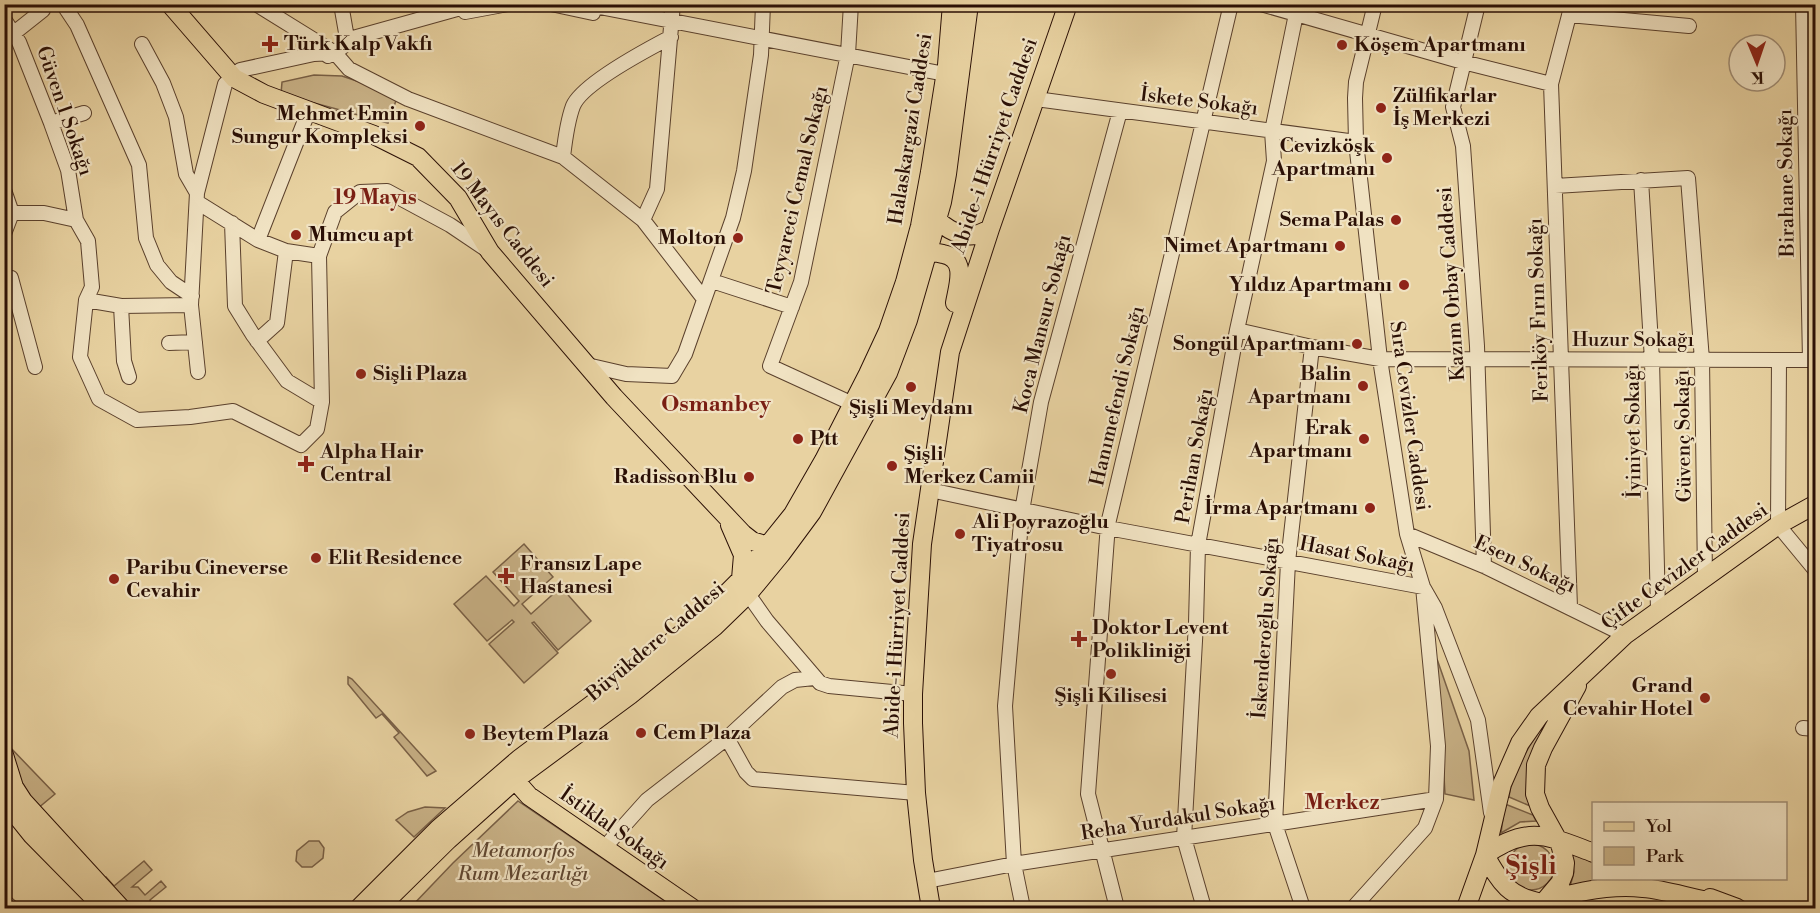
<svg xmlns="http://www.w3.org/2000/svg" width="1820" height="913" viewBox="0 0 1820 913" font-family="'Libre Bodoni',serif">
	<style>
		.green { fill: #c8b186; stroke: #796046; stroke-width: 1.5 }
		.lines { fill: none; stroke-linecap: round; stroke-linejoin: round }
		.minor-casing { stroke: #5a402c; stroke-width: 16 }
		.major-casing { stroke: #2a0f05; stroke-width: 20 }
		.minor { stroke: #f0e2c2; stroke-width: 14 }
		.major { stroke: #e8d2a1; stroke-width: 18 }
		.poi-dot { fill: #8f2418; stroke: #f0e2c2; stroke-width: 2 }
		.labels { text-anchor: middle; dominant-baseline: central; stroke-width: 4.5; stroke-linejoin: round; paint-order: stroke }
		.poi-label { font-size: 20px; font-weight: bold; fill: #2a0f05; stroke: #f0e2c2; text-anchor: start }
		.street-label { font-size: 20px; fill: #2a0f05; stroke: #f0e2c2 }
		.park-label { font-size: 20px; font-style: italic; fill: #614832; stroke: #f0e2c2 }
		.neighbourhood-label { font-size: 21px; font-weight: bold; fill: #7a1f14; stroke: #f0e2c2 }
		.quarter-label { font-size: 22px; font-weight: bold; fill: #7a1f14; stroke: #f0e2c2 }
		.district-label { font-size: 26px; font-weight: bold; fill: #7a1f14; stroke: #f0e2c2 }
	</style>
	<rect width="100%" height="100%" fill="#e8d2a1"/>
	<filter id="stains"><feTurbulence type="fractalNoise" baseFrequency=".00333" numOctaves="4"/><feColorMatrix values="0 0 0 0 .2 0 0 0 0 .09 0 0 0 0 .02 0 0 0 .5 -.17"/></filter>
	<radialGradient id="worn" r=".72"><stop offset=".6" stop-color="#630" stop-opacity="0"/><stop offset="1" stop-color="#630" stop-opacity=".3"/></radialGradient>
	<path class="green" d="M 314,75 L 342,76 L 398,95 L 388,123 L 281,94 L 282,82 Z
		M 524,544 L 553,577 L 522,604 L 531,614 L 561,587 L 591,621 L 558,650 L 534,622 L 532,623 L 558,653 L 524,683 L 489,644 L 514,622 L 512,620 L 487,641 L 454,604 L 486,576 L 514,606 L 519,601 L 493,572 Z
		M 1437,659 L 1469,751 L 1474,800 L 1445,794 Z
		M 348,677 L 352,679 L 436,771 L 427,776 L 394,737 L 399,733 L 382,714 L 376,718 L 348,684 Z
		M 1542,727 L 1545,730 L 1530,806 L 1509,797 C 1512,771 1528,748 1542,727 Z
		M 8,745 L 55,794 L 37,809 C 24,795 5,766 8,745 Z
		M 518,801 L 665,901 L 675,908 L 410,908 L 453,863 Z
		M 1505,804 L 1533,815 L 1536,821 L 1520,822 L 1501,833 Z
		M 425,807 L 445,808 L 414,837 L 396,820 L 408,812 Z
		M 309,841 L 319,841 L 324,848 L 323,858 L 312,867 L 302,867 L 296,861 L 297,851 Z
		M1508 867a23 23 0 1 1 46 0a23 23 0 1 1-46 0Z
		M 1572,854 L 1593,862 L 1594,878 L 1641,879 L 1570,887 L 1574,872 Z
		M 144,861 L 152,870 L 132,887 L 138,887 L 145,895 L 161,881 L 166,887 L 150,900 L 152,908 L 128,908 L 102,880 L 106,877 L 114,886 Z"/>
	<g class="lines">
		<g class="minor-casing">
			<path id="minor" d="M 63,4 L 77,25 L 139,165 L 146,238 L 157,265 L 171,282 L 192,296
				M 256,4 L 335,53 L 349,69 L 408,99 L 563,157 L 643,220 L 704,299
				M 341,4 L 348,44
				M 551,4 L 593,13
				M 584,4 L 945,74
				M 851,4 L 848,54 L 801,282 L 770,366 L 853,404
				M 1261,4 L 1463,62 L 1551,84
				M 1375,4 L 1356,82 L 1355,98 L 1356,142 L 1380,359 L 1407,534 L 1423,587 L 1435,608 L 1478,720 L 1491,813
				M 1478,4 L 1453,107 L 1463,146 L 1477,346 L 1484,566
				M 1803,4 L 1810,360
				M 465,12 L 508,4
				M 1569,15 L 1689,26
				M 4,19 L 19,42 L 51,123 L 68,170 L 76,220 L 88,241 L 92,287 L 86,300 L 80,357 L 99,399 L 137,420 L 190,417 L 233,411 L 301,445 L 317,429 L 322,402 L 319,256 L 335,212 L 360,192 L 387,191 L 450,225 L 487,250
				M 14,33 L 43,10
				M 142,44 L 163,83 L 176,117 L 186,174 L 197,193
				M 328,56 L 335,53 L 353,38 L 475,4
				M 1036,99 L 1356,142
				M 51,123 L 84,113
				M 563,157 C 565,140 567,122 573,106 C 582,84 648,49 671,37
				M 1641,180 L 1652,360 L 1658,610
				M 1555,186 L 1688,178 L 1702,360 L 1705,576
				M 4,190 L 12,213 L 4,234
				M 197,202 L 258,240 L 286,251 L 319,256
				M 12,213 L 44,213 L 76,220
				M 643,220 L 657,189 L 673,4
				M 232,223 L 235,306 L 253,335 L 287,381 L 322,402
				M 258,240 L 309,110
				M 4,278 L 11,278 L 35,367
				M 712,281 L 792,307
				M 86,300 L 121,306 L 191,305
				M 121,306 L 124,361 L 129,377
				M 1237,330 L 1312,347 L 1380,359 L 1816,360
				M 257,341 L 277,323 L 286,251
				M 169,343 L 195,342
				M 1779,360 L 1778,525 L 1816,571
				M 587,365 L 626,374 L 672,376 L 685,354 L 733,218 L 744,171 L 761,55 L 763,4
				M 198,372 L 191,305 L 197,193 L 225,84 L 240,70 L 314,54 L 334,53
				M 930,490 L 1108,528 L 1423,587 L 1438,746 L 1436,799 L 1425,828 L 1353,908
				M 1407,534 L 1484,566 L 1625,635
				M 748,594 L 767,621 L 820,683 L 829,686 L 913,694
				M 1570,607 L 1551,84 L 1572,4
				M 1803,728 L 1816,729
				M 727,738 L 746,772 L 753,779 L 916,793
				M 604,848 L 647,800 L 727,738 L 782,687 L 795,680 L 814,678
				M 927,881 L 1014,864 L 1436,799
				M 4,901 L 12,908
				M 1023,908 L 1014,864 L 1005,706 L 1022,511 L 1041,402 L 1120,111
				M 1117,908 L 1088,794 L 1108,524 L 1231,4
				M 1204,908 L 1184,838 L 1196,623 L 1198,545 L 1237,330 L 1274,161 L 1272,131 L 1296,14
				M 1303,908 L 1275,824 L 1288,562 L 1312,347"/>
		</g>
		<g class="major-casing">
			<path id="major" d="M 170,4 L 234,78 L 264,94 L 374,135 L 418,157 L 458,198 L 490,252 L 614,397 L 743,534 L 752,541 L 768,546
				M 932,210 C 937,225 959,238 976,235 C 980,234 985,231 990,229
				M 919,255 C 927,252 935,252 943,254 C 968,259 958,285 955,303
				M 730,525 L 743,555 L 741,579
				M 4,755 L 14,787 L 23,801 L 121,908
				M 515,771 L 515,780 L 529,796 L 692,908
				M 4,800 L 32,835 L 104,908
				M 1485,855 C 1529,824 1548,836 1594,853
				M 1485,855 C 1501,884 1509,897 1543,903
				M 1710,898 L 1737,908
				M 1543,903 L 1560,883 L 1564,873 L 1565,863 L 1560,844 L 1540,808 L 1535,794 L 1536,765 L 1543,748 L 1577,686
				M 359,908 L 438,829 L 519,759 L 610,691 L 705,615 L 741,579 L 793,514 L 824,460 L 868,374 L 888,331 L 905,282 L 920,226 L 930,172 L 947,65 L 952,4
				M 379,908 L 448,840 L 515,780 L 630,695 L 714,627 L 748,594 L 781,554 L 812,512 L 888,373 L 908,320 L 942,202 L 947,174 L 969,4
				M 931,908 L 923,860 L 916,793 L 913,723 L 913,694 L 922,544 L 950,352 L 990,229 L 1068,4
				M 1466,908 L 1485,855 L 1502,784 L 1520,743 L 1539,716 L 1625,635 L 1778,525 L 1816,504
				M 1529,908 C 1562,894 1606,884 1643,888 C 1669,890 1694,900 1720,903"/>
		</g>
		<use href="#minor" class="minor"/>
		<use href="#major" class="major"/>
	</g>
	<g class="poi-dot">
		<path d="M267 35h6v6h6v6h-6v6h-6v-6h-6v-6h6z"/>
		<circle cx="1342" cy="45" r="6"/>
		<circle cx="1381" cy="108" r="6"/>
		<circle cx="420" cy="126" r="6"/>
		<circle cx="1387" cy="158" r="6"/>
		<circle cx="1396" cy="220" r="6"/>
		<circle cx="296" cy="235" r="6"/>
		<circle cx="738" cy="238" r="6"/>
		<circle cx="1340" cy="246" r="6"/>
		<circle cx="1404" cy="285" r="6"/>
		<circle cx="1357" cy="344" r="6"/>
		<circle cx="361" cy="374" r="6"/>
		<circle cx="1363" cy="386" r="6"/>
		<circle cx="911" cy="387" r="6"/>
		<circle cx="798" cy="439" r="6"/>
		<circle cx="1364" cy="439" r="6"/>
		<path d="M303 455h6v6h6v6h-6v6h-6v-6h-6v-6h6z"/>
		<circle cx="892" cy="466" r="6"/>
		<circle cx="749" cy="477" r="6"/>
		<circle cx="1370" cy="508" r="6"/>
		<circle cx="960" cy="534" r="6"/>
		<circle cx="316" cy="558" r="6"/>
		<path d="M503 567h6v6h6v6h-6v6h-6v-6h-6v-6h6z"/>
		<circle cx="114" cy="579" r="6"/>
		<path d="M1076 630h6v6h6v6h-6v6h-6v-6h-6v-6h6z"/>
		<circle cx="1111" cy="674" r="6"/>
		<circle cx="1705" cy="698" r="6"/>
		<circle cx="641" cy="733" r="6"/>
		<circle cx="470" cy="734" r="6"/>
	</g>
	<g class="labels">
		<g class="poi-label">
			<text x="284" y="44">Türk Kalp Vakfı</text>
			<text x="1354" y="45">Köşem Apartmanı</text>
			<text x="1393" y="96">Zülfikarlar<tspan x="1393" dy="23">İş Merkezi</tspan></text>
			<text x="408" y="114" text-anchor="end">Mehmet Emin<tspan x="408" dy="23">Sungur Kompleksi</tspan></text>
			<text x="1375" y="146" text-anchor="end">Cevizköşk<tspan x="1375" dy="23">Apartmanı</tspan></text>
			<text x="1384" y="220" text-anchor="end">Sema Palas</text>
			<text x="308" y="235">Mumcu apt</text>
			<text x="726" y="238" text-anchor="end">Molton</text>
			<text x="1328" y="246" text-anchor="end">Nimet Apartmanı</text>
			<text x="1392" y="285" text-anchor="end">Yıldız Apartmanı</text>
			<text x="1345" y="344" text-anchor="end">Songül Apartmanı</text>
			<text x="373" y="374">Sişli Plaza</text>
			<text x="1351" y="374" text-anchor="end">Balin<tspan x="1351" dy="23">Apartmanı</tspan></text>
			<text x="911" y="408" text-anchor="middle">Şişli Meydanı</text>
			<text x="1352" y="428" text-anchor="end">Erak<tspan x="1352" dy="23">Apartmanı</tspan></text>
			<text x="810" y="439">Ptt</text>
			<text x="320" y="452">Alpha Hair<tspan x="320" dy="23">Central</tspan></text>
			<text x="904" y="454">Şişli<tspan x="904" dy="23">Merkez Camii</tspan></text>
			<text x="737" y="477" text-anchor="end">Radisson Blu</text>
			<text x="1358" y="508" text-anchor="end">İrma Apartmanı</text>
			<text x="972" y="522">Ali Poyrazoğlu<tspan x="972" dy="23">Tiyatrosu</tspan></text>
			<text x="328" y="558">Elit Residence</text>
			<text x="520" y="564">Fransız Lape<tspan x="520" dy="23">Hastanesi</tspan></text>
			<text x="126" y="568">Paribu Cineverse<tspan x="126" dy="23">Cevahir</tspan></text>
			<text x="1092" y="628">Doktor Levent<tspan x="1092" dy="23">Polikliniği</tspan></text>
			<text x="1693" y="686" text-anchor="end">Grand<tspan x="1693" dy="23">Cevahir Hotel</tspan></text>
			<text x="1111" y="696" text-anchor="middle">Şişli Kilisesi</text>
			<text x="653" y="733">Cem Plaza</text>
			<text x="482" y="734">Beytem Plaza</text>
		</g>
		<g class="street-label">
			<text transform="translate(1199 102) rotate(7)">İskete Sokağı</text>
			<text transform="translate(64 111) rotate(71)">Güven 1 Sokağı</text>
			<text transform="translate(911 129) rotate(-81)">Halaskargazi Caddesi</text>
			<text transform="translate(995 146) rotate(-71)">Abide-i Hürriyet Caddesi</text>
			<text transform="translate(1787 183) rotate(-91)">Birahane Sokağı</text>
			<text transform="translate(798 190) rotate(-77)">Teyyareci Cemal Sokağı</text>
			<text transform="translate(502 225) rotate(52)">19 Mayıs Caddesi</text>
			<text transform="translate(1452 284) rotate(-94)">Kazım Orbay Caddesi</text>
			<text transform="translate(1539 310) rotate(-92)">Feriköy Fırın Sokağı</text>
			<text transform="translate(1043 324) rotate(-76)">Koca Mansur Sokağı</text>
			<text x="1633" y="340">Huzur Sokağı</text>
			<text transform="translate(1118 396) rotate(-77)">Hanımefendi Sokağı</text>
			<text transform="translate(1409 416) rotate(82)">Sıra Cevizler Caddesi</text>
			<text transform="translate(1634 431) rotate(-91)">İyiniyet Sokağı</text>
			<text transform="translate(1684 436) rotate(-91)">Güvenç Sokağı</text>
			<text transform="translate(1195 456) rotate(-80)">Perihan Sokağı</text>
			<text transform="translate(1357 555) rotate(11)">Hasat Sokağı</text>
			<text transform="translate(1525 565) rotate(25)">Esen Sokağı</text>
			<text transform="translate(1685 567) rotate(-36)">Çifte Cevizler Caddesi</text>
			<text transform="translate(898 625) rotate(-87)">Abide-i Hürriyet Caddesi</text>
			<text transform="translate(1266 628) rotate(-86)">İskenderoğlu Sokağı</text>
			<text transform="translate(656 642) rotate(-40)">Büyükdere Caddesi</text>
			<text transform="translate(1178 819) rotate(-9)">Reha Yurdakul Sokağı</text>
			<text transform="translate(614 829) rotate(35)">İstiklal Sokağı</text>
		</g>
		<g class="park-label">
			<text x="523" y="851">Metamorfos<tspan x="523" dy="23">Rum Mezarlığı</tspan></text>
		</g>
		<g class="neighbourhood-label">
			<text x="375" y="198">19 Mayıs</text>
			<text x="1342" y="803">Merkez</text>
		</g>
		<g class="quarter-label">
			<text x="716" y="404">Osmanbey</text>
		</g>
		<g class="district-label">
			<text x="1531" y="866">Şişli</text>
		</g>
	</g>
	<rect width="1820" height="913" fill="none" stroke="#e8d2a1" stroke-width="24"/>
	<rect x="6" y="6" width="1808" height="901" fill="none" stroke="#2a0f05" stroke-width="3"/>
	<rect x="12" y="12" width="1796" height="889" fill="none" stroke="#2a0f05" stroke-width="1.5"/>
	<rect x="1592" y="802" width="195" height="78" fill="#f0e2c2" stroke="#a18e76" stroke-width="1.5"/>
	<rect x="1604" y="822" width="30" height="9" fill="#e8d2a1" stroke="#a18e76" stroke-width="1.5"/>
	<text x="1646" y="832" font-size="18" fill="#2a0f05">Yol</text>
	<rect x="1604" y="847" width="30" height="18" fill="#c8b186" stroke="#a18e76" stroke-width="1.5"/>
	<text x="1646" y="862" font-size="18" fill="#2a0f05">Park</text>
	<g transform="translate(1757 63) rotate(178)"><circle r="28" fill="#f0e2c2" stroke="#a18e76" stroke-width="1.5"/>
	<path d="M0-4.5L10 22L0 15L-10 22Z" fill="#8f2418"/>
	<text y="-9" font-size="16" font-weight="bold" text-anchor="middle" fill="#2a0f05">K</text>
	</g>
	<rect width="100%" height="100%" filter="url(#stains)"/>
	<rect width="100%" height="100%" fill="url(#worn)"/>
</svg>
